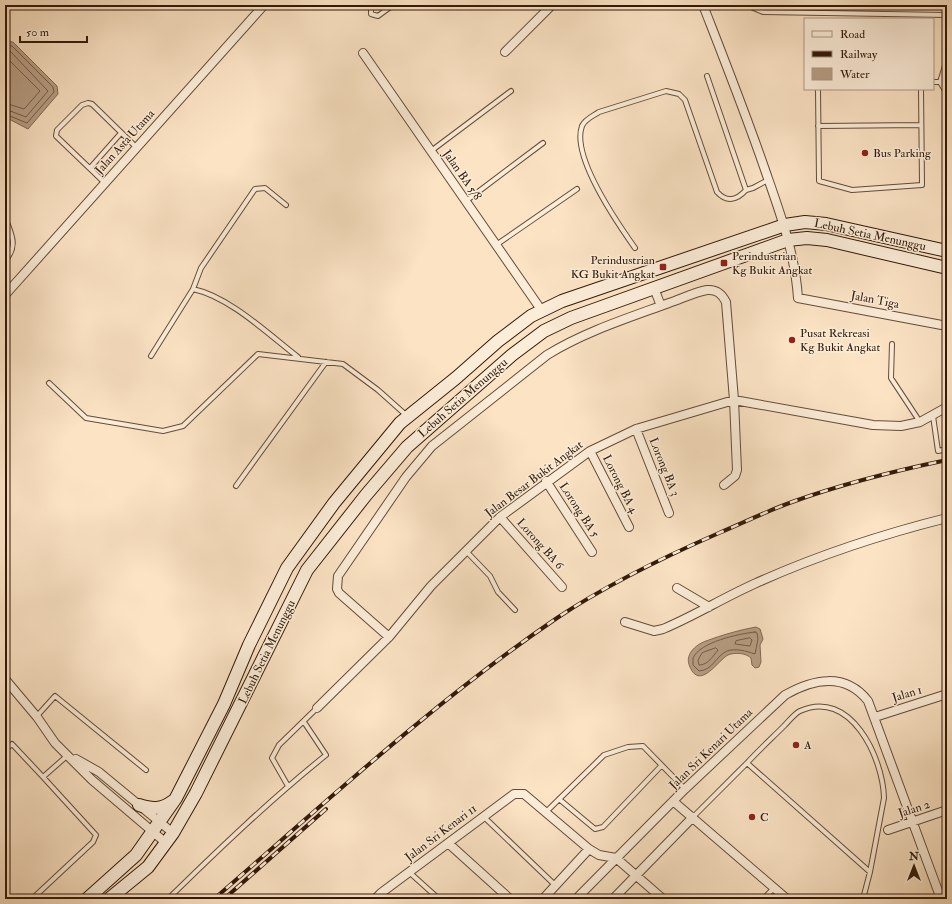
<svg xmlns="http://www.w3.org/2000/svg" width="952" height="904" viewBox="0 0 952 904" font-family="'IM FELL Double Pica',serif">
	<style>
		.water { fill: #b79e84; stroke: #826953 }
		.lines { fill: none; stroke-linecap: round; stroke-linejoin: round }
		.shore { stroke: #745c46; stroke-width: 1 }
		.lane-casing { stroke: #644c38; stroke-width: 6 }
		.street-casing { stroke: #644c38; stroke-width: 10 }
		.secondary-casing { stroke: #321909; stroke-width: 14 }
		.lane { stroke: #fcedd9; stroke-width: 4 }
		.street { stroke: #fcedd9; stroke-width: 8 }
		.secondary { stroke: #fcedd9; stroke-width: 12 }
		.rail-casing { stroke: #321909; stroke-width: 4 }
		.rail { stroke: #fcedd9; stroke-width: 2.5; stroke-dasharray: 8; stroke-linecap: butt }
		.poi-dot { fill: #8f2418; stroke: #fcedd9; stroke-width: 1.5 }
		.labels { text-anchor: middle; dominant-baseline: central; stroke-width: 3; stroke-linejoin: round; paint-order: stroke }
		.street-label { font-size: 12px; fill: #321909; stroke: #fcedd9 }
		.poi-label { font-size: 12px; fill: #321909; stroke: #fcedd9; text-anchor: start }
	</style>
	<rect width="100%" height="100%" fill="#fbe3c4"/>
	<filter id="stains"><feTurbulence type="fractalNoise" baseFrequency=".005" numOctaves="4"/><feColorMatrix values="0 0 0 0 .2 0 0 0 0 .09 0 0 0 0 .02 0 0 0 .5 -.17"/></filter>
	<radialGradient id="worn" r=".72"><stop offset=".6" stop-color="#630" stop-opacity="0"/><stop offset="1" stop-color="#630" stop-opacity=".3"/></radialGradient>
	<path class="water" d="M 5,41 L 13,42 L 57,86 L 58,94 L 28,129 L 5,117 Z
		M 756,627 L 760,629 L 763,639 L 760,645 L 761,662 L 759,667 L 755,668 L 752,665 L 751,658 C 746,653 735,652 728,655 C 719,659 700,691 690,667 C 684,655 695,645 706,641 C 722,635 739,630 756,627 Z"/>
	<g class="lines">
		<path class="shore" d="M 5,45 L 12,46 L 53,87 L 54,92 L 27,123 L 5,114
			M 5,50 L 10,51 L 48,91 L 26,117 L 5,109
			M 5,56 L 40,91 L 24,109 L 5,103
			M 755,632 L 757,633 L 758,639 L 755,654 C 746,651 736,648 727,651 C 716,656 713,670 699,671 L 693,665 L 693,658 C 700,642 738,634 755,632 Z
			M 750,638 L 752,640 L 750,646 L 735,644 L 736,641 Z
			M 716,648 L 718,650 C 713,656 708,665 699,665 L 698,660 L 702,653 Z"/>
		<g class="lane-casing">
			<path id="lane" d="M 371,5 L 371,14 L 378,16 L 393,5
				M 746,5 L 763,12 L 947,15
				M 707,76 L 746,190 L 753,188 L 768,180
				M 933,82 L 940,82 L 947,59
				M 940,82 L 947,94
				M 818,89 L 819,181 L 852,190 L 922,185 L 921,89
				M 818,126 L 921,125
				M 431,151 L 511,91
				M 90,168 L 121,133
				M 105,183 L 56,136 L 57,130 L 82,105 L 88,103 L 92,104 L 136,147
				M 466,201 L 543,143
				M 5,217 C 11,234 19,245 5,261
				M 496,245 L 577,189
				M 635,248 C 618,224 571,156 582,126 C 585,119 593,116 599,112 L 666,91 L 679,94 L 685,100 L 717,192 C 727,203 737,200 746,190
				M 193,289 L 201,268 L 255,189 L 265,188 L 286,205
				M 892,344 L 891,378 L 920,422
				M 151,356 L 193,289 C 230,297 268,334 298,357
				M 49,383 L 86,418 L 163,431 L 183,426 L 258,354 L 343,364 L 378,390 L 406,415
				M 933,416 L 938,451 L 947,449
				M 236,486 L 326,362
				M 466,551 L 490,576 L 498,592 L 515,610
				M 37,716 L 55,696 L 146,770
				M 5,750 L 12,744 L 43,777
				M 747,763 C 759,750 772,738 784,726 C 789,721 794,714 800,711 C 850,688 883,757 884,798 L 870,872
				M 288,786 L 272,758 L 279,745 L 317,708
				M 559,799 L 595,829 L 603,827 L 661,766
				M 546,812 L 604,755 L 628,747 L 643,746 L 685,789
				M 484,817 L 555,885
				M 693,817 L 747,763 L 870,872 L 863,899
				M 409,872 L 439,899
				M 32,899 L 93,842 L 96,835 L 43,777 L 68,755
				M 168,899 C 219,849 270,800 326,755 L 304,722
				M 763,899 L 774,888"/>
		</g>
		<g class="street-casing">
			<path id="street" d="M 703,5 C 724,59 745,112 764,167 C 779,210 795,252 798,298 L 947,326
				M 505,52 L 552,5
				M 363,53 L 542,311
				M 654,288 L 661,306
				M 5,295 L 264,5
				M 636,429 L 669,513
				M 590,451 L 629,527
				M 546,481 L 592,552
				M 500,517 L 562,587
				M 677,588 L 709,607
				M 625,622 L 654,631 L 663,629 C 694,616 723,598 754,584 C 818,555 879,535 947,518
				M 389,637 L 339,593 L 337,589 L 338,576 L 406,477 L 432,446 L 547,355 C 584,332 628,318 669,303 C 681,299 695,292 707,290 C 717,289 722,294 726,302 L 734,400 L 737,470 L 735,476 L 724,485
				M 5,679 L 37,717 L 55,743 L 92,780 L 166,843
				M 317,708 L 389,637 L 431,586 L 500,517 L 590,451 L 636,429 L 734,400 L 873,425 L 901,426 L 920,422 L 947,407
				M 875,717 L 947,694
				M 76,759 L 99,772 L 173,833
				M 673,801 L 787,899
				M 888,830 L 947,810
				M 448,843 L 510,899
				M 375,899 L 381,893 L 514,794 L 524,794 L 589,849 L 599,855 L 616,858 L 663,899
				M 543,899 L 589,849
				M 576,899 L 685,789 L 785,695 C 813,679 845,672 868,701 L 941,899
				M 613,899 L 693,817"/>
		</g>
		<g class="secondary-casing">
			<path id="secondary" d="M 139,805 C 152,809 161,810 173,801
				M 87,899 L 136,855 L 176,798 L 224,704 L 249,645 L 287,568 L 334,503 L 400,423 L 456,378 L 498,341 L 531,316 L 562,301 L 785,225 L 805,222 L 826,224 L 947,251
				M 109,899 L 148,867 L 173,833 L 196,793 L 307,570 L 366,495 L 407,447 L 512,355 L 544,331 L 571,318 L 788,240 L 807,238 L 827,240 L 947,268"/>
		</g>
		<use href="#lane" class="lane"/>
		<use href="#street" class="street"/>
		<use href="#secondary" class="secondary"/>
		<g class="rail-casing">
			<path id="rail" d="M 214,899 C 326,802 435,701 557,618 C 608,584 664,557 719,533 C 743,523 767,511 792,502 C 842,484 894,471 947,460
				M 224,899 L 326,809"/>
		</g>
		<use href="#rail" class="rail"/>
	</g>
	<g class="poi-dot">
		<circle cx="865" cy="153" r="4"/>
		<rect x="720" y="259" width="8" height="8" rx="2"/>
		<rect x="659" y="263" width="8" height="8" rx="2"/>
		<circle cx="792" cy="340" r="4"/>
		<circle cx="796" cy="745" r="4"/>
		<circle cx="752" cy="817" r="4"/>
	</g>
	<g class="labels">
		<g class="street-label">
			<text transform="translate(125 142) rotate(-48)">Jalan Asta Utama</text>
			<text transform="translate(462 175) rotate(55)">Jalan BA 5/8</text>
			<text transform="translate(870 235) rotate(12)">Lebuh Setia Menunggu</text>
			<text transform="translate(875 300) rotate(11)">Jalan Tiga</text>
			<text transform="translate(463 398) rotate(-41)">Lebuh Setia Menunggu</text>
			<text transform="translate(664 467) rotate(68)">Lorong BA 3</text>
			<text transform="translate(534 479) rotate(-37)">Jalan Besar Bukit Angkat</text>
			<text transform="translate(620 484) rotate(63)">Lorong BA 4</text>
			<text transform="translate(579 510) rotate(57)">Lorong BA 5</text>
			<text transform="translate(540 544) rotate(48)">Lorong BA 6</text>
			<text transform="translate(267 652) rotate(-64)">Lebuh Setia Menunggu</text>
			<text transform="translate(907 694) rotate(-17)">Jalan 1</text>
			<text transform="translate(711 749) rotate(-44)">Jalan Sri Kenari Utama</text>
			<text transform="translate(914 809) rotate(-18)">Jalan 2</text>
			<text transform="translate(441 833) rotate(-37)">Jalan Sri Kenari 11</text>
		</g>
		<g class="poi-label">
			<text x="873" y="153">Bus Parking</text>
			<text x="732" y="256">Perindustrian<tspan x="732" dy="14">Kg Bukit Angkat</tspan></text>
			<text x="655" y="260" text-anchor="end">Perindustrian<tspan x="655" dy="14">KG Bukit Angkat</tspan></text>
			<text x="800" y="333">Pusat Rekreasi<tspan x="800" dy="14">Kg Bukit Angkat</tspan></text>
			<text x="804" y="745">A</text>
			<text x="760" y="817">C</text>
		</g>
	</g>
	<rect width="952" height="904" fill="none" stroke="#fbe3c4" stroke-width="20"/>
	<rect x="6" y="6" width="940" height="892" fill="none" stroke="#321909" stroke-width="2"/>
	<rect x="10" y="10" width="932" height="884" fill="none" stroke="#321909"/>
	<rect x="804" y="18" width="130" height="72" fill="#fcedd9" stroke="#ab9886"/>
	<rect x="812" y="31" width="20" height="6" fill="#fcedd9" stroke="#ab9886"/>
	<text x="840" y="38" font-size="12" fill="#321909">Road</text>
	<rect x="812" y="51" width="20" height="6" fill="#321909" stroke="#ab9886"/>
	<text x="840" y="58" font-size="12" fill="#321909">Railway</text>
	<rect x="812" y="68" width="20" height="12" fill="#b79e84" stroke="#ab9886"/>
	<text x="840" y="78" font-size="12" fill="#321909">Water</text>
	<g transform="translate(914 866)" stroke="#fcedd9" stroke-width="3" paint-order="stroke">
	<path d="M0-3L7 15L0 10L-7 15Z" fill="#321909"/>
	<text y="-6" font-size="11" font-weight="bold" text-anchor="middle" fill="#321909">N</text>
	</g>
	<path d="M20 36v6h67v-6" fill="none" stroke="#321909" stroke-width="2"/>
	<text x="26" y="36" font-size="12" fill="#321909" stroke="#fcedd9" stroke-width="3" paint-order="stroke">50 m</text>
	<rect width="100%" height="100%" filter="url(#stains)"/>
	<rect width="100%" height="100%" fill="url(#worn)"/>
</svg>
